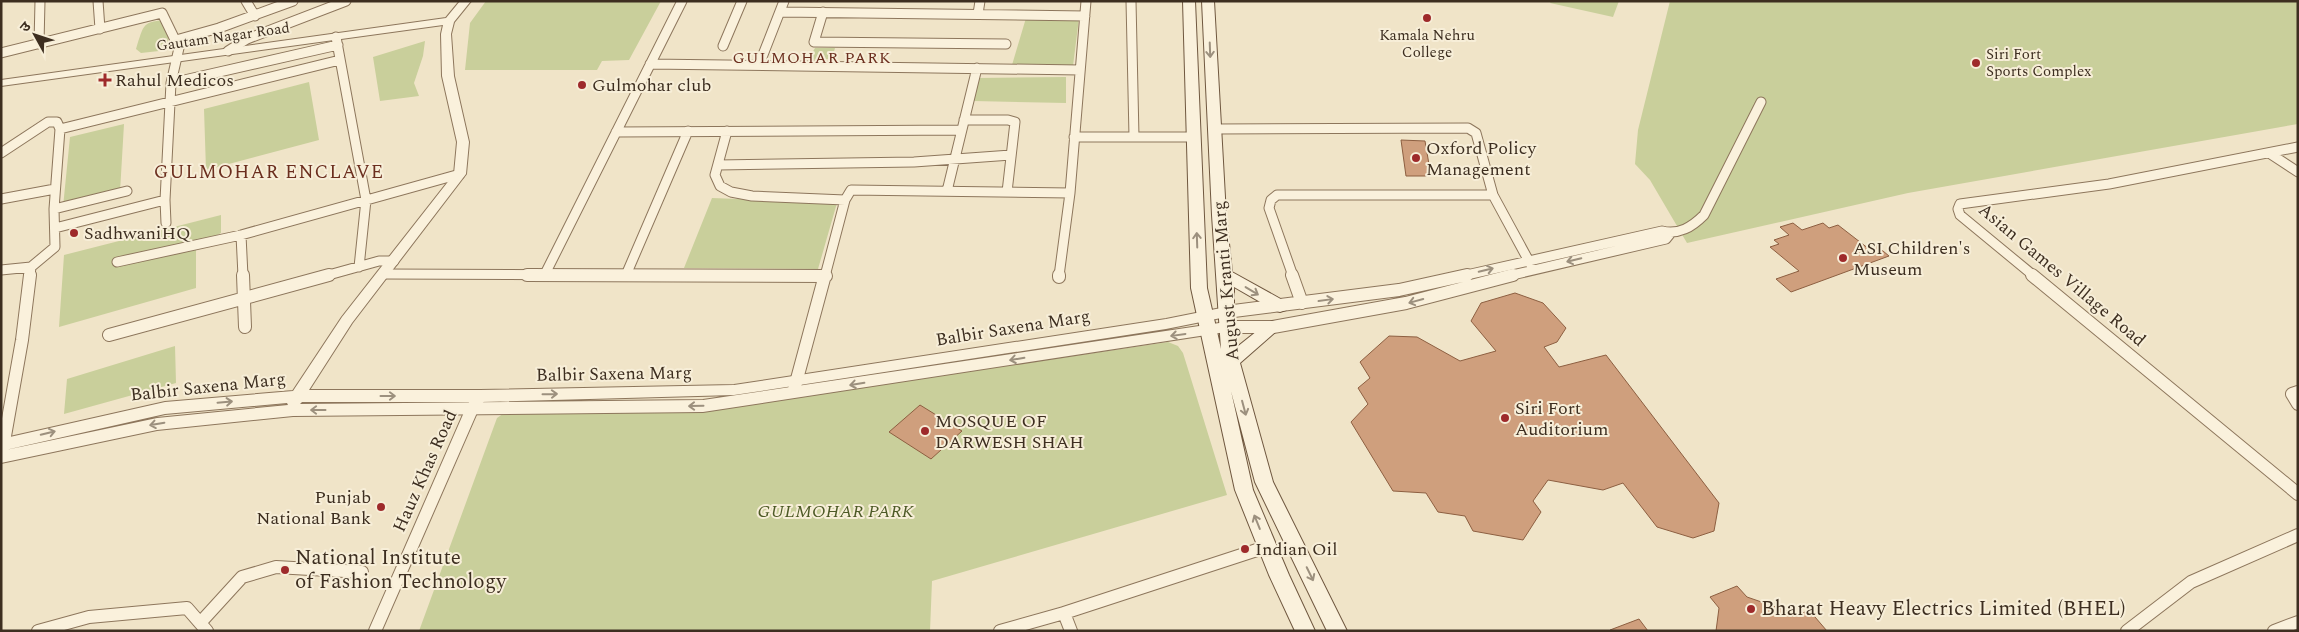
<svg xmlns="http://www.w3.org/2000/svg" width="2299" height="632" viewBox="0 0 2299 632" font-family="Spectral,'Noto Sans Devanagari',serif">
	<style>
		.green { fill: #c9cf9b }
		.building { fill: #cf9f7d; stroke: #8d5f41 }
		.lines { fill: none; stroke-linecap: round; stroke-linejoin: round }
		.minor-far1-casing { stroke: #8d765c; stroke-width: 11 }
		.minor-casing { stroke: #8d765c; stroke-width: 14 }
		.tertiary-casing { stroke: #8d765c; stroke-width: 2 }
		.secondary-casing { stroke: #6f573f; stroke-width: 2 }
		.minor-far1 { stroke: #faf1dc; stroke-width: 9 }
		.minor { stroke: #faf1dc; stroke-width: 12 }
		.tertiary { fill: #faf1dc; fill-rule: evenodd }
		.secondary { fill: #faf1dc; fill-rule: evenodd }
		.oneway { stroke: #9c907e }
		.poi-dot { fill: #9e2a2b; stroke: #f7eed8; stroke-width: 2 }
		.labels { text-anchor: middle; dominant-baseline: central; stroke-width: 4; stroke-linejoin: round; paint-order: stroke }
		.far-poi-label { font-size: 15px; fill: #3d2e20; stroke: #f7eed8 }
		.far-street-label { font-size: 15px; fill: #3d2e20; stroke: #f7eed8 }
		.far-neighbourhood-label { font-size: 16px; letter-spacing: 1px; fill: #6b2e1e; stroke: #f7eed8 }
		.poi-label { font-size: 18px; fill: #3d2e20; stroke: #f7eed8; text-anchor: start }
		.street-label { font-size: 18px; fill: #3d2e20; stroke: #f7eed8 }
		.park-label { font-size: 18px; font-style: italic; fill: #4d5a26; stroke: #f7eed8 }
		.neighbourhood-label { font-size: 19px; letter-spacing: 1px; fill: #6b2e1e; stroke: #f7eed8 }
		.near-poi-label { font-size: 21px; fill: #3d2e20; stroke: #f7eed8; text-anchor: start }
	</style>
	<rect width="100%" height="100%" fill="#f0e4c8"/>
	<path class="green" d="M 486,1 L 661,1 L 629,60 L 602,61 L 597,70 L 465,70 L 470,23 Z
		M 1551,1 L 1619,1 L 1613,17 L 1550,3 Z
		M 1670,1 L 2298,1 L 2298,124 L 1908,193 L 1687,243 L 1650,180 L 1635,164 L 1638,130 Z
		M 1026,18 L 1079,18 L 1073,66 L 1012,65 Z
		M 169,20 L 168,50 L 141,53 L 136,49 C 144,24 142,21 169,20 Z
		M 425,41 L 423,56 L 414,83 L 419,96 L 380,101 L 373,57 Z
		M 815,48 L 835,48 L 832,59 L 808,60 Z
		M 1066,77 L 1066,103 L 973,101 L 979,78 Z
		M 309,82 L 319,140 L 206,170 L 204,109 Z
		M 124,124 L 120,192 L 63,207 L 70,137 Z
		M 712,198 L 837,203 L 818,269 L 684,268 Z
		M 221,215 L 221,233 L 196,246 L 196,288 L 59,327 L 64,255 Z
		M 1168,342 L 1178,346 L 1183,353 L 1227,495 L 932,581 L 930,631 L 419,631 L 497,418 L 507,411 L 757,403 Z
		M 175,346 L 176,383 L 64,414 L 67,379 Z"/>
	<path class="building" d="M 1401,140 L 1425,141 L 1431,176 L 1406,176 Z
		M 1793,223 L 1802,230 L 1823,223 L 1829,228 L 1838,225 L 1869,249 L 1877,246 L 1889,256 L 1791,292 L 1776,279 L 1799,271 L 1770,247 L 1779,244 L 1774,240 L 1789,235 L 1780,227 Z
		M 1515,293 L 1543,303 L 1566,328 L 1557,342 L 1544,347 L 1559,367 L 1606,355 L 1719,503 L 1714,531 L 1693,538 L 1657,527 L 1623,483 L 1603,490 L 1548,480 L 1533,501 L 1541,512 L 1523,540 L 1473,531 L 1465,516 L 1438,512 L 1426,493 L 1393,491 L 1351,422 L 1368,404 L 1358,388 L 1370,378 L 1360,362 L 1389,336 L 1417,337 L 1460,361 L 1496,351 L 1471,321 L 1481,303 Z
		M 920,405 L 962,431 L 931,459 L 889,432 Z
		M 1737,586 L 1747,597 L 1799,615 L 1809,610 L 1827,631 L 1716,631 L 1719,608 L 1710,597 Z
		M 1639,619 L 1648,631 L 1610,631 L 1610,630 Z"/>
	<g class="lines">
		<g class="minor-far1-casing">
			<path id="minor-far1" d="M 98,1 L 100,29
				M 246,1 L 255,16
				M 1131,1 L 1134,137
				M 781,12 L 1085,16
				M 823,12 L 814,42 L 1006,44
				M 978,14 L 980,1
				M 336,37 L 366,200 L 359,267
				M 176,40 L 219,28 L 293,1
				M 39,44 L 40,1
				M 723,46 L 742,1
				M 228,51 L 247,39 L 346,1
				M 1,53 L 162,13 L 179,48 L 171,83 L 165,200 L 166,223
				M 650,64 L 1080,70
				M 759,65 L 784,1
				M 171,83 L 338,45
				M 964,120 L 1008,120 L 1015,122 L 1007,192
				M 60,129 L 340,60
				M 1214,129 L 1468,128 L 1476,133 L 1493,195 L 1531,265
				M 727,131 L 715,175 L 720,186 L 731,192 L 752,196 L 845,200
				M 616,132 L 961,130
				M 1074,137 L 1194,137
				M 1,153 L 48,122 L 57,122 L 60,129 L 54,209 L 55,247 L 31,267 L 30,276
				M 2269,153 L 2298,172
				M 718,165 L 914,162 L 1011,155
				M 947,191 L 977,68
				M 1,199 L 55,189
				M 54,209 L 127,191
				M 55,228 L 165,200
				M 241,235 L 243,276
				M 117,262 L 241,235 L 460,174
				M 1,270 L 31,267
				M 383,274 L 804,276
				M 545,274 L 682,1
				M 626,275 L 688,131
				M 325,276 L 379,261 L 394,261
				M 825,276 L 845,200 L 851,190 L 1070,193
				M 1059,276 L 1070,193 L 1086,1
				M 1293,276 L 1269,208 L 1271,200 L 1277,195 L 1493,195
				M 1462,276 L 1662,231 C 1679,235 1692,227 1704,215 L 1761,102
				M 1508,276 L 1666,239 L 1670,234
				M 2034,276 L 1960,215 L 1958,209 L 1960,204 L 2109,184 L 2298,147"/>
		</g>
		<g class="minor-casing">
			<path id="minor" d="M 243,275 L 245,327
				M 527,275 L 826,276
				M 1292,275 L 1302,303
				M 2032,275 L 2298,494
				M 1059,277 L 1059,275
				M 1226,312 L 1399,290 L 1467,275
				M 1226,327 L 1273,327 L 1406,303 L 1513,275
				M 109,335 L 329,275
				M 794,390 L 825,275
				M 2298,392 L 2292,394 L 2298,404
				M 2,453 L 22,340 L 30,275
				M 1064,613 L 1266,547
				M 200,623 L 242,577 L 276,567 L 362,572
				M 38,631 L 89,617 L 187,608 L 207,631
				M 375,631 L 472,409 L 480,396
				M 1000,631 L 1064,613 L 1071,631
				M 2127,631 L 2191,582 L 2298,535
				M 2274,631 L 2298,622"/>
		</g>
		<g class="tertiary-casing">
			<path id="tertiary" d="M 460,1 L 471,1 L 454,22 L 451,34 L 454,76 L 469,142 L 466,174 L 352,323 L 309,390 L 480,390 L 734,385 L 1166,319 L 1226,307 L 1231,309 L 1233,312 L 1231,315 L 1226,317 L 1166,329 L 734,395 L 480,402 L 302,402 L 300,404 L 703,400 L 1226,322 L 1231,324 L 1233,327 L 1231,330 L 1226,332 L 703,412 L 293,416 L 157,430 L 1,463 L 1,451 L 157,418 L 288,405 L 287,403 L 165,414 L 1,451 L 1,439 L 165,402 L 293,391 L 342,317 L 454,174 L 457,142 L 442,76 L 441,34 L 443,25 L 1,86 L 1,80 L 446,18 Z"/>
		</g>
		<g class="secondary-casing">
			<path id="secondary" d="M 1183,1 L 1195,1 L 1207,288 L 1221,349 L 1212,215 L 1202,1 L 1214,1 L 1226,215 L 1232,272 L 1286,302 L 1288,306 L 1286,310 L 1280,312 L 1274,310 L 1234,287 L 1234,327 L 1237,347 L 1267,323 L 1273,321 L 1279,323 L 1281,327 L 1240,363 L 1273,482 L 1347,631 L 1327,631 L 1255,482 L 1231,391 L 1253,490 L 1289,575 L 1315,631 L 1295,631 L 1269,575 L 1235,490 L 1191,288 Z"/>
		</g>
		<use href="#minor-far1" class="minor-far1"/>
		<use href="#minor" class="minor"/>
		<use href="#tertiary" class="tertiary"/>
		<use href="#secondary" class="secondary"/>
	</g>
	<defs><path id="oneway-shaft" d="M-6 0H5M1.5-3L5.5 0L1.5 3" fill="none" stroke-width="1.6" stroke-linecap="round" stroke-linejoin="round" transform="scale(1.25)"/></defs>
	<g class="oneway">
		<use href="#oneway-shaft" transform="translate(1210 50) rotate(88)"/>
		<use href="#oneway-shaft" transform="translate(1197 240) rotate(-92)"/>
		<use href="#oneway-shaft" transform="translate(1574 260) rotate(167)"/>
		<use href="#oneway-shaft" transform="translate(1486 270) rotate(-13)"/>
		<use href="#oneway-shaft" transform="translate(1252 291) rotate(31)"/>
		<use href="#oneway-shaft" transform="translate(1326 300) rotate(-8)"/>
		<use href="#oneway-shaft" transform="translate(1416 301) rotate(165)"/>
		<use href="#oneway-shaft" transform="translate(1178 335) rotate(172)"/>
		<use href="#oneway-shaft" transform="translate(1017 359) rotate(171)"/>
		<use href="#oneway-shaft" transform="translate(857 384) rotate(171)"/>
		<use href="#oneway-shaft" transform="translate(550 394) rotate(-1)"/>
		<use href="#oneway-shaft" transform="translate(388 396)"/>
		<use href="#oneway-shaft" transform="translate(225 402) rotate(-5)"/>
		<use href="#oneway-shaft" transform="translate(696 406) rotate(179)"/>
		<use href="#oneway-shaft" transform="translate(1244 408) rotate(75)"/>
		<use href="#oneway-shaft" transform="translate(318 410) rotate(180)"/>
		<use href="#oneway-shaft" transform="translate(157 424) rotate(170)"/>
		<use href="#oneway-shaft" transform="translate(48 433) rotate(-14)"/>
		<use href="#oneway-shaft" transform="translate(1257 522) rotate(-112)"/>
		<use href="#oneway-shaft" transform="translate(1310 574) rotate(64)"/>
	</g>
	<g class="poi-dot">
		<circle cx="1427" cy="18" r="5"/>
		<circle cx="1976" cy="63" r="5"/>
		<path d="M102.5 72.5h5v5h5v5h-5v5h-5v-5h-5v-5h5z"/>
		<circle cx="582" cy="85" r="5"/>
		<circle cx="1416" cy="158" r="5"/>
		<circle cx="74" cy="233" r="5"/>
		<circle cx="1843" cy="258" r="5"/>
		<circle cx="1505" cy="418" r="5"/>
		<circle cx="925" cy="431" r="5"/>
		<circle cx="381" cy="507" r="5"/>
		<circle cx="1245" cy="549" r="5"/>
		<circle cx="285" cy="570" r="5"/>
		<circle cx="1751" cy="609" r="5"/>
	</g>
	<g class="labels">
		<g class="far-poi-label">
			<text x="1427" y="35">Kamala Nehru<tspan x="1427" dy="17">College</tspan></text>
			<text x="1986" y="54" text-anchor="start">Siri Fort<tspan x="1986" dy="17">Sports Complex</tspan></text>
		</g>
		<g class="far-street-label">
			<text transform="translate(223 37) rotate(-8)">Gautam Nagar Road</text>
		</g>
		<g class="far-neighbourhood-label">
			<text x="812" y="58">GULMOHAR PARK</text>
		</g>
		<g class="poi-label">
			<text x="115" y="80">Rahul Medicos</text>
			<text x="592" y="85">Gulmohar club</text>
			<text x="1426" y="148">Oxford Policy<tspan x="1426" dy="21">Management</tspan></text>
			<text x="84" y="233">SadhwaniHQ</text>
			<text x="1853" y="248">ASI Children's<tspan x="1853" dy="21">Museum</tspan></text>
			<text x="1515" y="408">Siri Fort<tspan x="1515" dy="21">Auditorium</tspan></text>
			<text x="935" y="421">MOSQUE OF<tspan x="935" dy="21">DARWESH SHAH</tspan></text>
			<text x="371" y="497" text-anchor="end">Punjab<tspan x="371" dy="21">National Bank</tspan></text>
			<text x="1255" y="549">Indian Oil</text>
		</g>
		<g class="street-label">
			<text transform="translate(2062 275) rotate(40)">Asian Games Village Road</text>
			<text transform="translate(1226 281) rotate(-95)">August Kranti Marg</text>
			<text transform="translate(1013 328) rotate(-9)">Balbir Saxena Marg</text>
			<text transform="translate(614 374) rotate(-1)">Balbir Saxena Marg</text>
			<text transform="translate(208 387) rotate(-6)">Balbir Saxena Marg</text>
			<text transform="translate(425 471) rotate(-66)">Hauz Khas Road</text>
		</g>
		<g class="park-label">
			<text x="836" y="511">GULMOHAR PARK</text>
		</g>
		<g class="neighbourhood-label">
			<text x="269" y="172">GULMOHAR ENCLAVE</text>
		</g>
		<g class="near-poi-label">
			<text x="295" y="558">National Institute<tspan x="295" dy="24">of Fashion Technology</tspan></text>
			<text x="1761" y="609">Bharat Heavy Electrics Limited (BHEL)</text>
		</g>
	</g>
	<rect width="2299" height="632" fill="none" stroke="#3d2e20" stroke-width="5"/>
	<g transform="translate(35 35) rotate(310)" stroke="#f7eed8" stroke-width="4" paint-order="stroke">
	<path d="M0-4L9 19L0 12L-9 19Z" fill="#3d2e20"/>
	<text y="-8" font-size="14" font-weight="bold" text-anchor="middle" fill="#3d2e20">उ</text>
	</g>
</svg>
